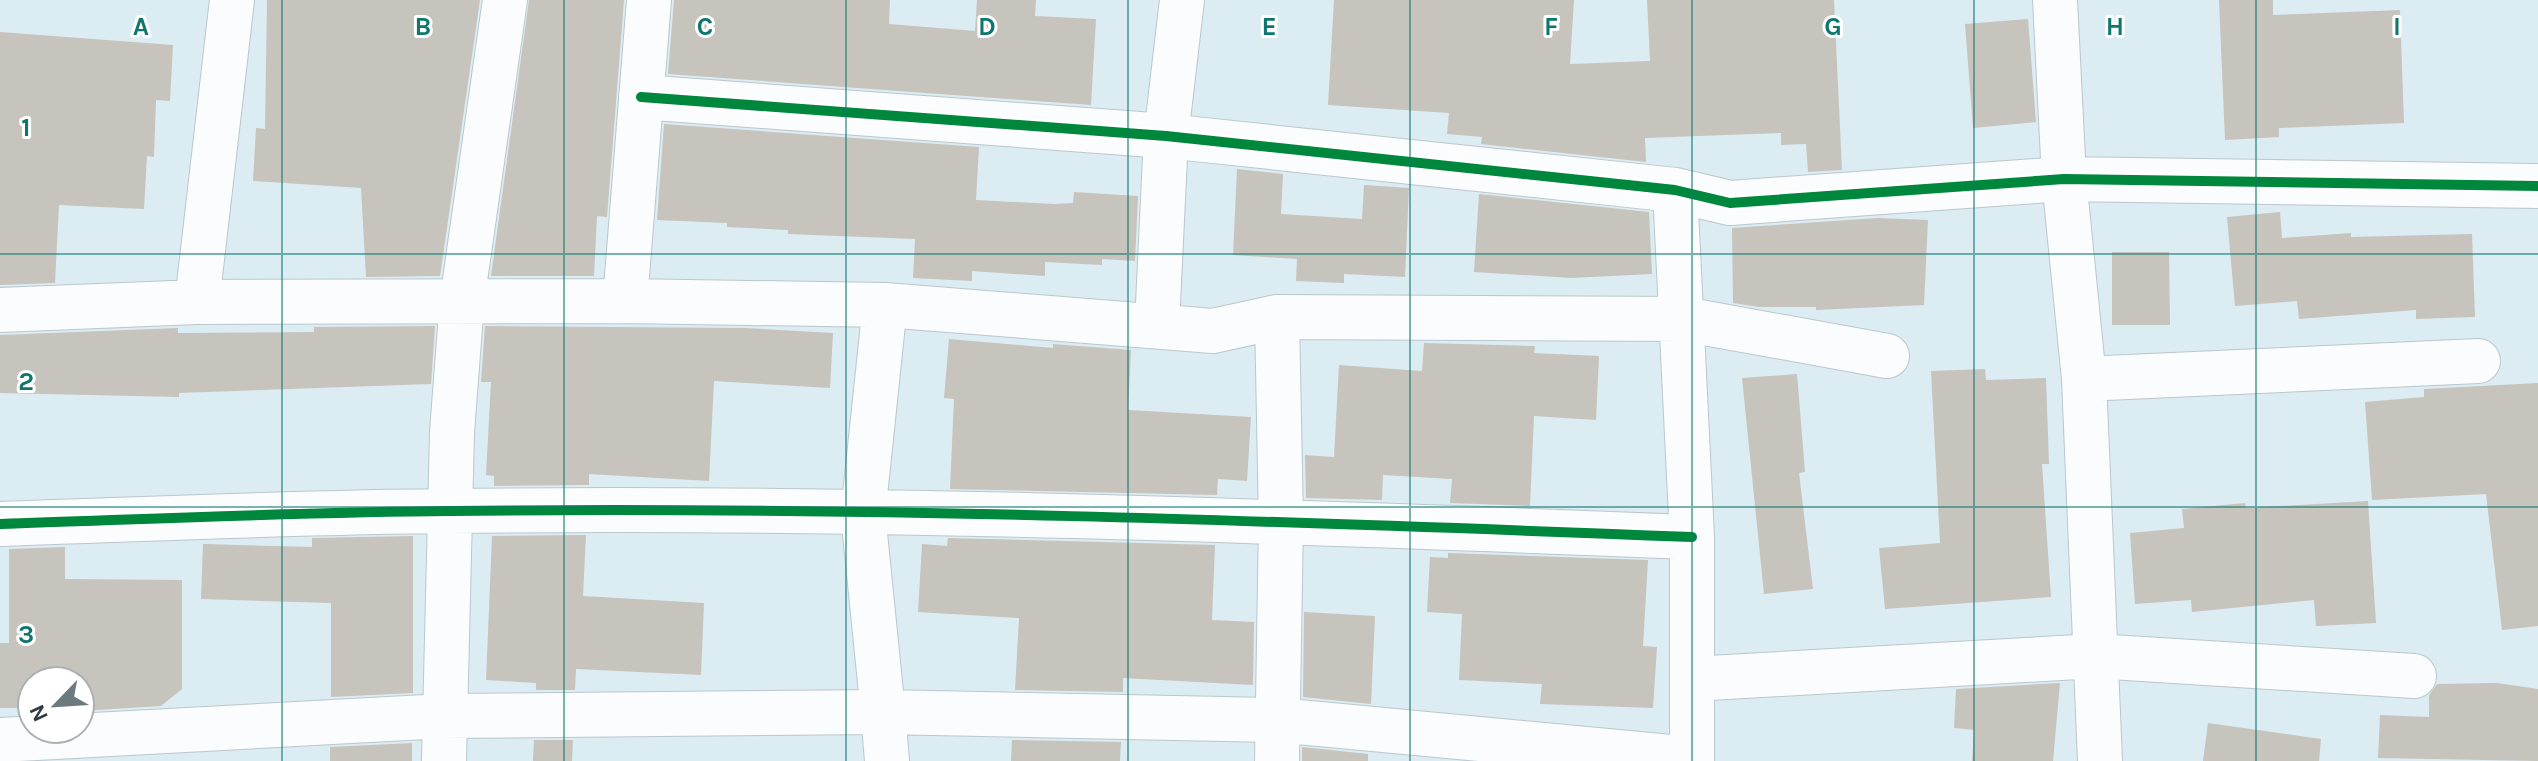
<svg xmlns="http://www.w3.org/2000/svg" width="2538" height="761" viewBox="0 0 2538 761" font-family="Karla,sans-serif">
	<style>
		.building { fill: #c7c3bd }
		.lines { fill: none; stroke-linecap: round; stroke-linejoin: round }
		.minor-casing { stroke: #bbc7cd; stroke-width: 46 }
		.minor { stroke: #fafcfd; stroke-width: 44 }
		.cycleway-casing { stroke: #fff; stroke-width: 15 }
		.cycleway { stroke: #00873e; stroke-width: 10 }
		.grid { fill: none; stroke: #0f766e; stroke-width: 2; stroke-opacity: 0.55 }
		.grid-label { font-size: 26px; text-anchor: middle; font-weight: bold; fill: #0f766e; stroke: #fff; stroke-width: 6; stroke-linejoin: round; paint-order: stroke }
	</style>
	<rect width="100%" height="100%" fill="#dcecf3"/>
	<path class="building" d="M 267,0 L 480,0 L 440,276 L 366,277 L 361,188 L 253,181 L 256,128 L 265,129 Z
		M 529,0 L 624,0 L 607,217 L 597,216 L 594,276 L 491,276 Z
		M 674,0 L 890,0 L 889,24 L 975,31 L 977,0 L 1036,0 L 1035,16 L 1096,19 L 1091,105 L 668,74 Z
		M 1334,0 L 1574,0 L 1570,64 L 1650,61 L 1647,0 L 1834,0 L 1842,170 L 1808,172 L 1806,144 L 1781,145 L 1781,133 L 1645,138 L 1646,162 L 1481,144 L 1482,137 L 1447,134 L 1449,113 L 1328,105 Z
		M 2219,0 L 2273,0 L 2273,15 L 2400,10 L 2404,123 L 2279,128 L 2279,137 L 2225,140 Z
		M 2028,19 L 2036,122 L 1973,128 L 1965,24 Z
		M 0,32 L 173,45 L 170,101 L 156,100 L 154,157 L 147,156 L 144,209 L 59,205 L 55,283 L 0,285 Z
		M 664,124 L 979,147 L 976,200 L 1055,204 L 1073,203 L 1074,192 L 1138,196 L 1135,261 L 1102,259 L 1102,265 L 1045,262 L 1045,276 L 972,271 L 972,281 L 913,278 L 915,239 L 788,234 L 788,230 L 727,227 L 727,223 L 657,220 Z
		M 1237,169 L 1283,174 L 1281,214 L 1362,219 L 1364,185 L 1409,188 L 1405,277 L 1344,274 L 1344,283 L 1296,281 L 1297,259 L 1233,255 Z
		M 1479,194 L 1649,212 L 1652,274 L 1571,278 L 1474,272 Z
		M 2280,212 L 2282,238 L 2351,233 L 2351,237 L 2472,234 L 2475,317 L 2416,319 L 2416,310 L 2299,319 L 2297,301 L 2235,306 L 2227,217 Z
		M 1877,218 L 1928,220 L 1924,305 L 1816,310 L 1816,307 L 1759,307 L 1733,303 L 1732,228 Z
		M 2112,252 L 2169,252 L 2170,325 L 2112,325 Z
		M 435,326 L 431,384 L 179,393 L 179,397 L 0,393 L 0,335 L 178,328 L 178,333 L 314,332 L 314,327 Z
		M 485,326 L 745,328 L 833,333 L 830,388 L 714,381 L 709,481 L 589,474 L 589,485 L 494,486 L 494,476 L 486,475 L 491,382 L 481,382 Z
		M 949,339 L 1053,348 L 1053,344 L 1131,350 L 1128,410 L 1251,417 L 1247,481 L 1218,479 L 1217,495 L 950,489 L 954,399 L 944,398 Z
		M 1424,343 L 1535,346 L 1534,353 L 1599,356 L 1596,420 L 1534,416 L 1530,506 L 1450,503 L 1452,479 L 1383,475 L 1382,500 L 1306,498 L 1305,455 L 1334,457 L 1339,365 L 1422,371 Z
		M 1985,369 L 1986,380 L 2046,378 L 2049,464 L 2042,464 L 2051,597 L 1885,609 L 1879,548 L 1940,543 L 1931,371 Z
		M 1797,374 L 1805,472 L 1799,473 L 1813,589 L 1764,594 L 1742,378 Z
		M 2538,383 L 2538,626 L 2502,630 L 2486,494 L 2372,500 L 2365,402 L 2424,397 L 2424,389 Z
		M 2368,501 L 2376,623 L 2316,626 L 2314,600 L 2192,612 L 2191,600 L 2135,604 L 2130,533 L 2184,528 L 2182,509 L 2245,503 L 2246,508 Z
		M 586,535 L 583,596 L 704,603 L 701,675 L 576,669 L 575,690 L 536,690 L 536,683 L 486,680 L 492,536 Z
		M 413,536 L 413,693 L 331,697 L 331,603 L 201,599 L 203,544 L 312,547 L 312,538 Z
		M 948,538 L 1215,545 L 1212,620 L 1254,622 L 1253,685 L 1123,678 L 1123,692 L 1015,690 L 1019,618 L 918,612 L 922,544 L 947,546 Z
		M 65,547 L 65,579 L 182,580 L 182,689 L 161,706 L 80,711 L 80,681 L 32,681 L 32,708 L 0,708 L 0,643 L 9,643 L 9,549 Z
		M 1448,553 L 1648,560 L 1643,646 L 1657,647 L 1653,708 L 1540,704 L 1542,684 L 1459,680 L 1462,614 L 1427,612 L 1430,557 L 1448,558 Z
		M 1304,612 L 1375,616 L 1371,704 L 1303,697 Z
		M 2060,683 L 2053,761 L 1972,761 L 1974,730 L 1954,728 L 1956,689 Z
		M 2497,683 L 2538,689 L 2538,761 L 2378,758 L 2380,715 L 2429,717 L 2429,695 L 2437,684 Z
		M 2208,723 L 2321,739 L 2319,761 L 2203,761 Z
		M 534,740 L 573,740 L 572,761 L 533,761 Z
		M 1012,740 L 1121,742 L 1120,761 L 1011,761 Z
		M 412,743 L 412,761 L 330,761 L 330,747 Z
		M 1302,747 L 1368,754 L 1368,761 L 1302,761 Z"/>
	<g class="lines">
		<g class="minor-casing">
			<path id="minor" d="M 649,0 L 625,301 L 885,305 L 1213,331 L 1277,317 L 1683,319 L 1887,356
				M 2055,0 L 2064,179 L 2084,379 L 2100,761
				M 641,97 L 1166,136 L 1675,190 L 1730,203 L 2064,179 L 2538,186
				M 1675,190 L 1692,537 L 1692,761
				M 197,302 L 625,301
				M 885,305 L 863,514 L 883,712 L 1277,720 L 1692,759
				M 0,310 L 197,302 L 232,0
				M 1157,325 L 1166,136 L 1182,0
				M 2084,379 L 2478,361
				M 0,524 C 150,519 301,512 451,511 C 865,506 1279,521 1692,537
				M 1692,679 L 2095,656 L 2414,676
				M 0,740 L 444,716 L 883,712 L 887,761
				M 444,761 L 452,432 L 462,301 L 505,0
				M 1277,761 L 1281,521 L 1277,317"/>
		</g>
		<use href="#minor" class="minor"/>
		<g class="cycleway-casing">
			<path id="cycleway" d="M 641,97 L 1166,136 L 1675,190 L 1730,203 L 2064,179 L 2538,186
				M 0,524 C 150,519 301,512 451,511 C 865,506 1279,521 1692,537"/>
		</g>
		<use href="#cycleway" class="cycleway"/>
	</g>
	<path class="grid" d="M 282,0 L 282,761M 564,0 L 564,761M 846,0 L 846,761M 1128,0 L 1128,761M 1410,0 L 1410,761M 1692,0 L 1692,761M 1974,0 L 1974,761M 2256,0 L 2256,761M 0,254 L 2538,254M 0,507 L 2538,507"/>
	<g class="grid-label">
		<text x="141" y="35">A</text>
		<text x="423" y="35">B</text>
		<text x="705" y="35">C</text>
		<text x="987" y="35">D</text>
		<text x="1269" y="35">E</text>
		<text x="1551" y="35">F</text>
		<text x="1833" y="35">G</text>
		<text x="2115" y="35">H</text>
		<text x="2397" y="35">I</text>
		<text x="26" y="136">1</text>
		<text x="26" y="390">2</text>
		<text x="26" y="643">3</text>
	</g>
	<g transform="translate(56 705) rotate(245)"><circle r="38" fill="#ffffff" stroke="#acb1b3" stroke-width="2"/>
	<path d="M0-6L14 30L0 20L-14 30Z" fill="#6c7a7f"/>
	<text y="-12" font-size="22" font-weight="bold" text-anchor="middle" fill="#303c41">N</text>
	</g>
</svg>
